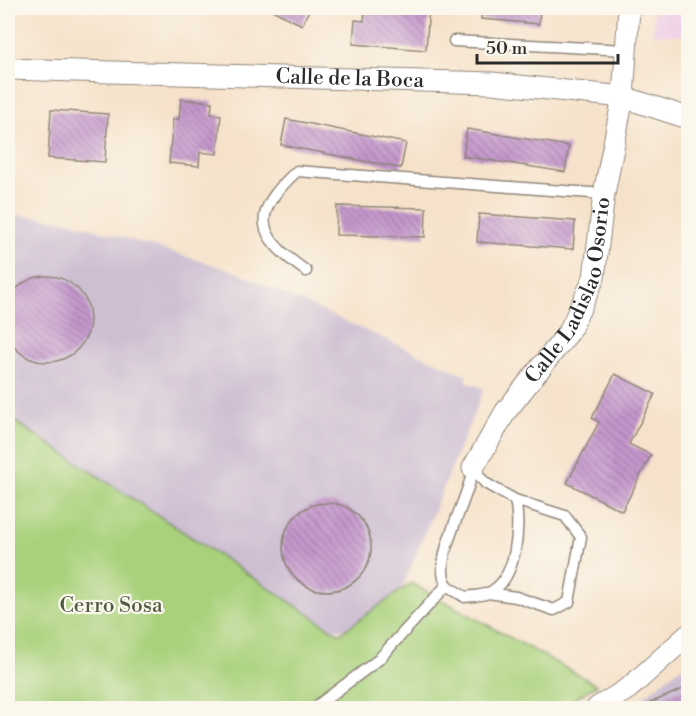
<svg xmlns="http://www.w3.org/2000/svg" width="696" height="716" viewBox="0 0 696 716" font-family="'Libre Bodoni',serif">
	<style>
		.built { fill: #efd0e6 }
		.industrial { fill: #cdbed2 }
		.park { fill: #a9d17c; stroke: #6a7e54; stroke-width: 1.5 }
		.building { fill: url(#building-back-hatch) }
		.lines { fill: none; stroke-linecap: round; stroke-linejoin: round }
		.lane-casing { stroke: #90867a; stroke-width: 13 }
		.street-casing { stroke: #90867a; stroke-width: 23 }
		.lane { stroke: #fff; stroke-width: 10 }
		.street { stroke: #fff; stroke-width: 21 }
		.labels { text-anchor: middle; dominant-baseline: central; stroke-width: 4.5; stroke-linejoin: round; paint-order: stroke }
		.street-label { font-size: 21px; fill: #2b2b2b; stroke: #fbf7ec }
		.park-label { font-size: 21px; fill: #515d43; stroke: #fbf7ec }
	</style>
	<defs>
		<pattern id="building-back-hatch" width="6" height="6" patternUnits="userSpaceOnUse" patternTransform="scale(1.5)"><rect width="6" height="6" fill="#c497cc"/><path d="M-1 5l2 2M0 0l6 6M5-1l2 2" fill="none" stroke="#9f7ba6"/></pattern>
	</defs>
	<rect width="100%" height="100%" fill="#fbf7ec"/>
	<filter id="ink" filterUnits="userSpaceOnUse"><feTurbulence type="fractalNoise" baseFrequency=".0167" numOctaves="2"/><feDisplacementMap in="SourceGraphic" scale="12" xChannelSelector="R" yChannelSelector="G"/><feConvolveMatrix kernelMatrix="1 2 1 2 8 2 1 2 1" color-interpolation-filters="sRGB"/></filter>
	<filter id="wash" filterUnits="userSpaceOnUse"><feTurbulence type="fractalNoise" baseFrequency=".008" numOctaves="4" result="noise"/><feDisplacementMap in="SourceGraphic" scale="24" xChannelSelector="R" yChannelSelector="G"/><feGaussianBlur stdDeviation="1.35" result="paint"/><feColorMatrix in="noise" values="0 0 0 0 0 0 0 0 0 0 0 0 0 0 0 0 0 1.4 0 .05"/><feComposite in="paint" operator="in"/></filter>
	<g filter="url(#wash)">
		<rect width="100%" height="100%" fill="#f6e2ca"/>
		<path class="built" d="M 654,8 L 688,8 L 688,36 L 653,34 Z"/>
		<path class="industrial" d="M 8,214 L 68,221 L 231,270 L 467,376 L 466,381 L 484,389 L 400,593 L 356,628 L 292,634 L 8,455 Z
			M 688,662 L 688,708 L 629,708 Z"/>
		<path class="park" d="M 8,417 L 339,634 L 411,583 L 597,685 L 559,708 L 8,708 Z"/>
		<g id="blocks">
			<path class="building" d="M 268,8 L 310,8 L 302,25 Z
				M 365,8 L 429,8 L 426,50 L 353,44 L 355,20 L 364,21 Z
				M 481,8 L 540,8 L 539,24 L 481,19 Z
				M 181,99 L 212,102 L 211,114 L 221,115 L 217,154 L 200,152 L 199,166 L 169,163 L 173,119 L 179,119 Z
				M 51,110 L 108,114 L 105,162 L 48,158 Z
				M 286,119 L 406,143 L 401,168 L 281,145 Z
				M 467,129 L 569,146 L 565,172 L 463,156 Z
				M 337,206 L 426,208 L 425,237 L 336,235 Z
				M 479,214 L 575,221 L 573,249 L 477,242 Z
				M4 319a43 43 0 1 1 86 0a43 43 0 1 1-86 0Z
				M 615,374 L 655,394 L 629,444 L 651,455 L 622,511 L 567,483 L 599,422 L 592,418 Z
				M283 547a44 44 0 1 1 88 0a44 44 0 1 1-88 0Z
				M 688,687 L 688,708 L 638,708 Z"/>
		</g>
	</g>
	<g filter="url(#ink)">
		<use href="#blocks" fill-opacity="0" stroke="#90867a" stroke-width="1.5"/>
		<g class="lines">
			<g class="lane-casing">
				<path id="lane" d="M 454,41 L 626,50
					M 306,271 C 255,235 250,214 297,171 L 604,194
					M 473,468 L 485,483 L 515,500 C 521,526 517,581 488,593 C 482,596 472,596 465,597 C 459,593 450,589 446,583 C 432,559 470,497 473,468 Z
					M 488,593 L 516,597 L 554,610 L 569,602 L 581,537 L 565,516 L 515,500
					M 314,708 L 378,660 L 447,585"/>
			</g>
			<g class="street-casing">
				<g id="street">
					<path id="s1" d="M 8,69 L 492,83 L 623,97 L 688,118"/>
					<path id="s2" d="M 473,468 L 506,411 L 569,332 L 594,278 L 604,194 L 623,97 L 629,8"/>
					<path d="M 597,708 L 629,688 L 688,635"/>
				</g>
			</g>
			<use href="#lane" class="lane"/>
			<use href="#street" class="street"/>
		</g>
	</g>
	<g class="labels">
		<g class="street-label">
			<text stroke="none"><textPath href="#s1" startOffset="342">Calle de la Boca</textPath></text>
			<text stroke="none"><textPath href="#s2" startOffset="206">Calle Ladislao Osorio</textPath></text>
		</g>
		<g class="park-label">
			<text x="111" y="606">Cerro Sosa</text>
		</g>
	</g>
	<rect width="696" height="716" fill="none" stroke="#fbf7ec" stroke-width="30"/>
	<path d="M477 54v9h141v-9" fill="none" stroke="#2b2b2b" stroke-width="3"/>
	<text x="486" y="54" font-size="18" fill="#2b2b2b" stroke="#fbf7ec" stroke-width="4.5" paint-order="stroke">50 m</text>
</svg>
